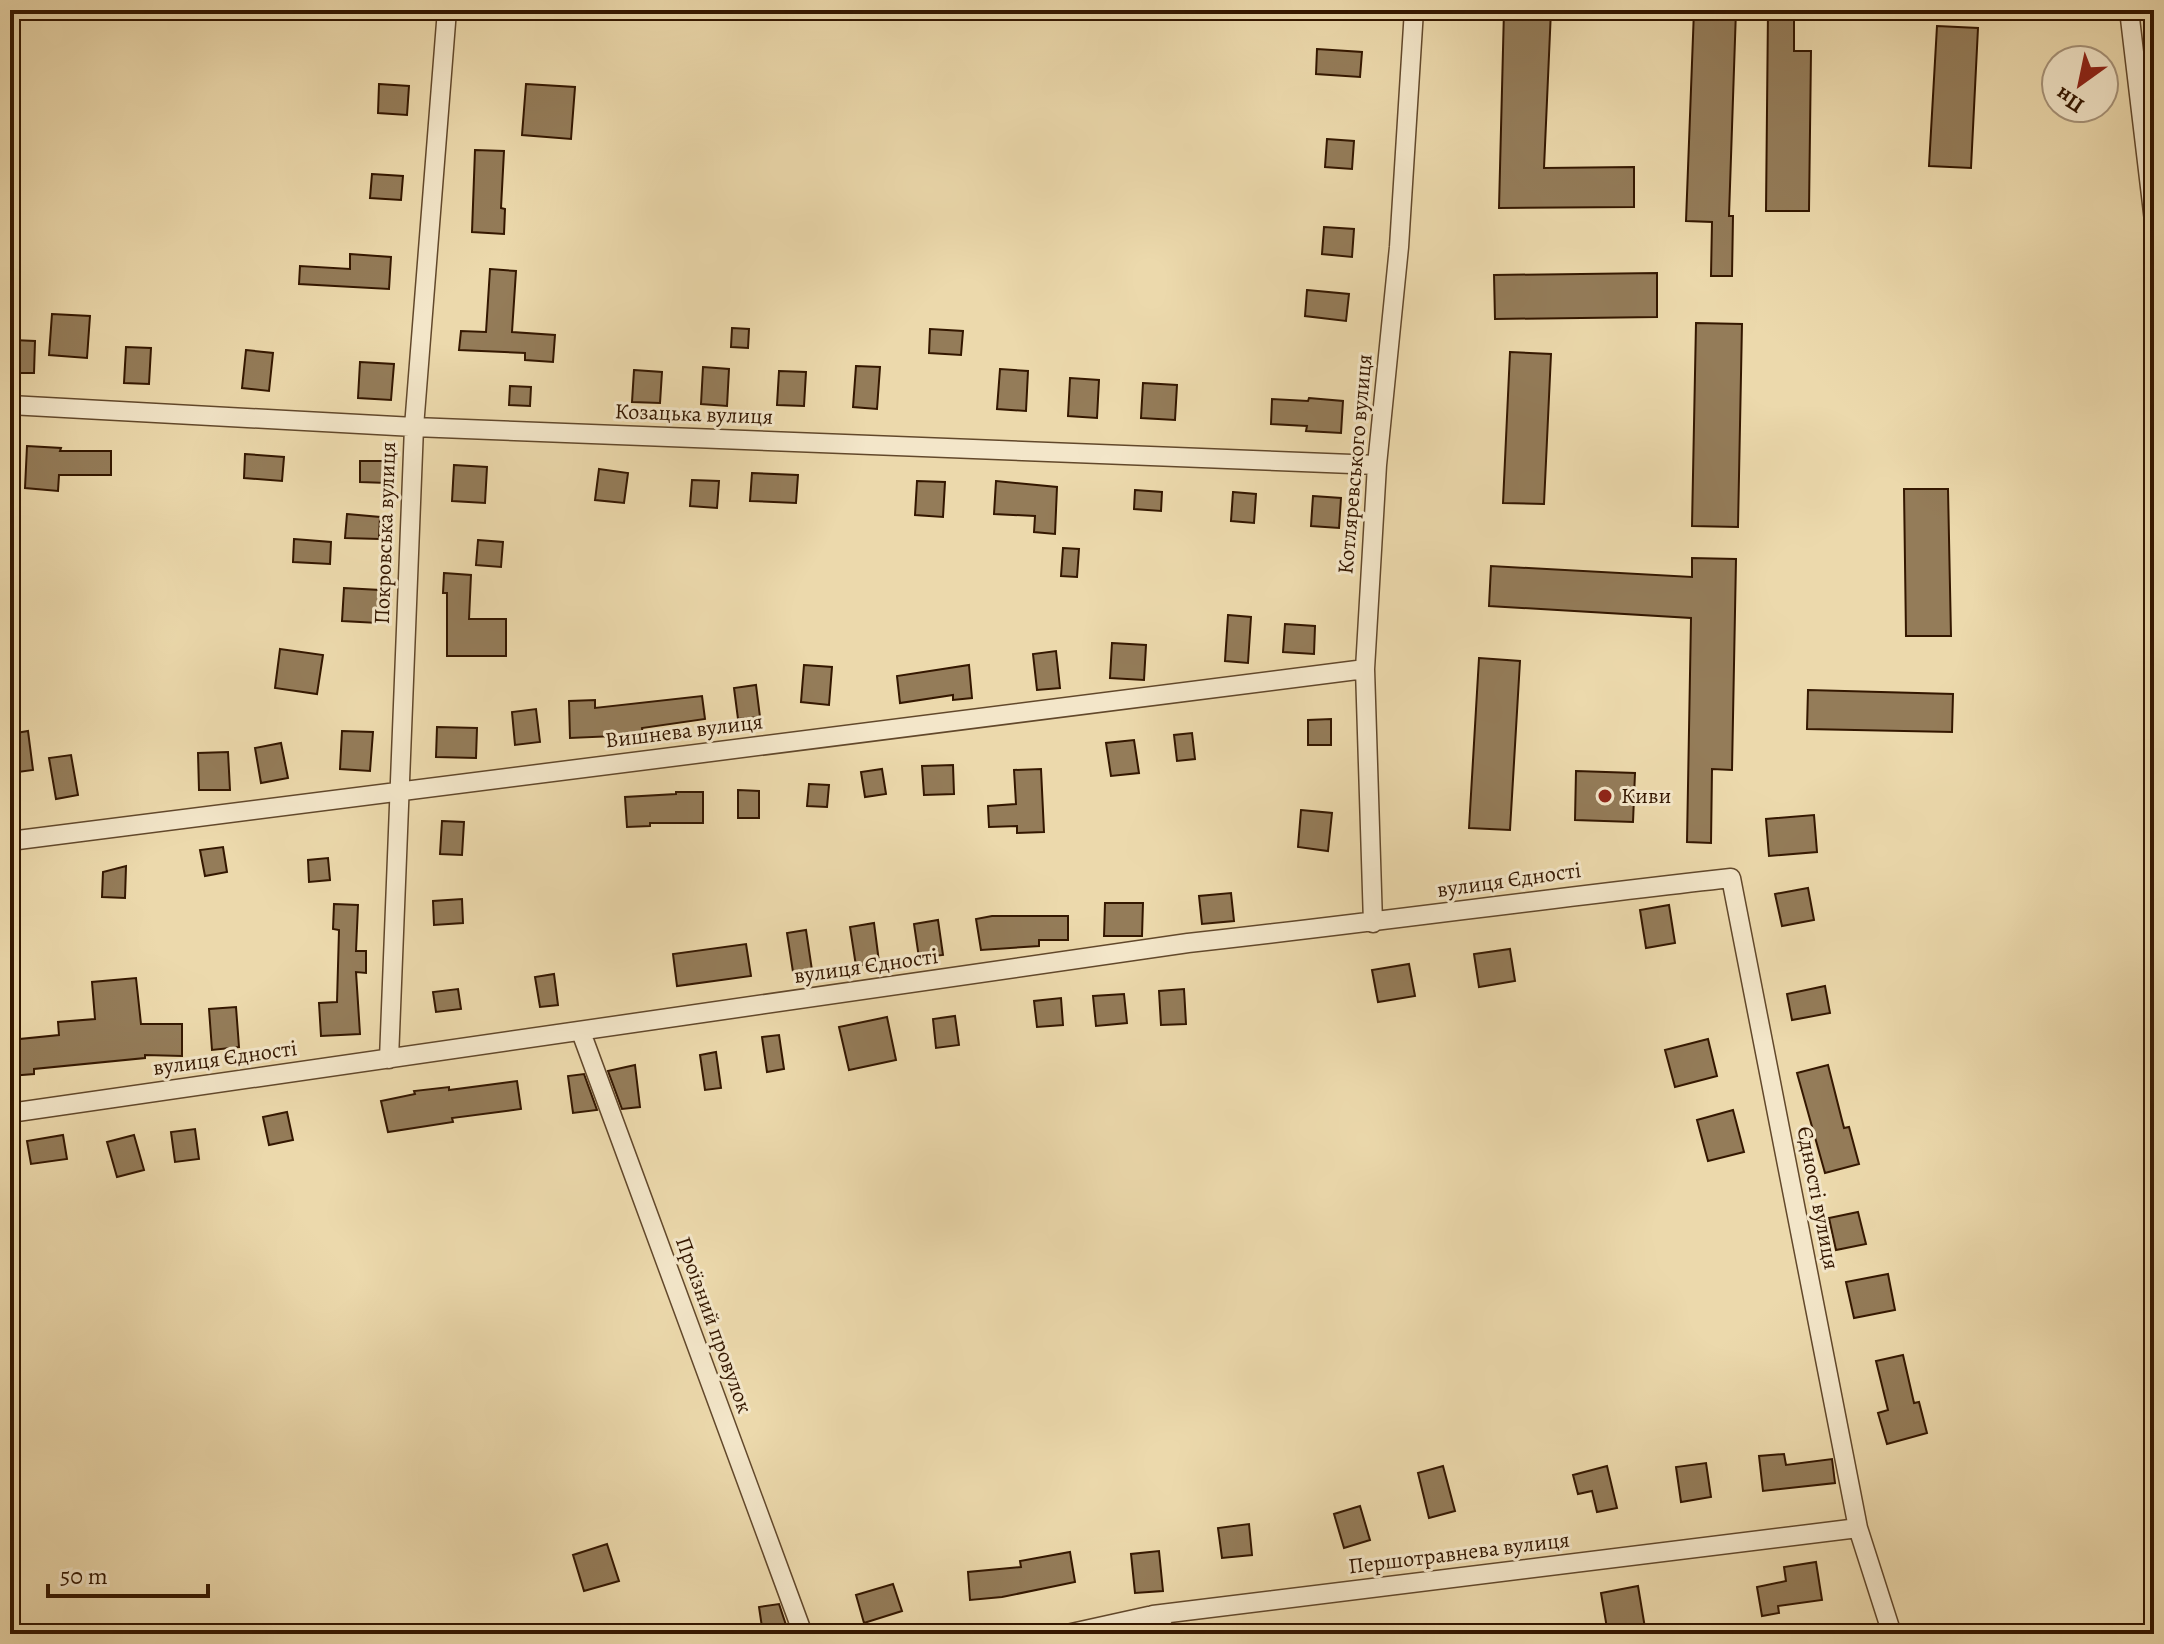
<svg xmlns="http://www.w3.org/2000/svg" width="2164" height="1644" viewBox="0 0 2164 1644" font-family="Alegreya,serif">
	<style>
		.building { fill: #947c59; stroke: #341700; stroke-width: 2 }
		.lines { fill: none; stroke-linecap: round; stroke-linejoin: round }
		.street-casing { stroke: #62482b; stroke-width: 21 }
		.street { stroke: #f3e6c9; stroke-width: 18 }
		.poi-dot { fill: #8f2418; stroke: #f3e6c9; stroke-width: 3 }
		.labels { text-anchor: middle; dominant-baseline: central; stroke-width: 6; stroke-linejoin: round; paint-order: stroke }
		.street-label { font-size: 22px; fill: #341700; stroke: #f3e6c9 }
		.poi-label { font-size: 22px; fill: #341700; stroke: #f3e6c9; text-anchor: start }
	</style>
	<rect width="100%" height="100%" fill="#ecd9ac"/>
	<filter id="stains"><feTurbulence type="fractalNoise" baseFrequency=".0025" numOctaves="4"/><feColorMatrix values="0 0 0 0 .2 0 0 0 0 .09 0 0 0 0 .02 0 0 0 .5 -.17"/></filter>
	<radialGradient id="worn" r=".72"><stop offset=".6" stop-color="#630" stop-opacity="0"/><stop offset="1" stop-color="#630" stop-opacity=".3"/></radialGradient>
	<path class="building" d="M 1504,10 L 1551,10 L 1544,168 L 1634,167 L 1634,207 L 1499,208 Z
		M 1694,10 L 1736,10 L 1729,216 L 1733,216 L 1732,276 L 1711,276 L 1712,222 L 1686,221 Z
		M 1768,10 L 1794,10 L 1794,51 L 1811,51 L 1809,211 L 1766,211 Z
		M 1937,26 L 1978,28 L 1971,168 L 1929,166 Z
		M 1317,49 L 1362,52 L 1360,77 L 1316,74 Z
		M 379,84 L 409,86 L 407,115 L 378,113 Z
		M 526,84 L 575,87 L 571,139 L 522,135 Z
		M 1327,139 L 1354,141 L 1352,169 L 1325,167 Z
		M 475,150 L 504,151 L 501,208 L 505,209 L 504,234 L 472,232 Z
		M 372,174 L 403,176 L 401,200 L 370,198 Z
		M 1324,227 L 1354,229 L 1352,257 L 1322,254 Z
		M 350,254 L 391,257 L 389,289 L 299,284 L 300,266 L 350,269 Z
		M 490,269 L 516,271 L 512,332 L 555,335 L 553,362 L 525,360 L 525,353 L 459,350 L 461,331 L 486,332 Z
		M 1657,273 L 1657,317 L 1495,319 L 1494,275 Z
		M 1307,290 L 1349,294 L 1346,321 L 1305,316 Z
		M 52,314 L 90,316 L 87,358 L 49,355 Z
		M 1696,323 L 1742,324 L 1738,527 L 1692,526 Z
		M 732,328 L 749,329 L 748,348 L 731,347 Z
		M 930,329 L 963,331 L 961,355 L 929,353 Z
		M 13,340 L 35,341 L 34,373 L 12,373 Z
		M 126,347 L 151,348 L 149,384 L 124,383 Z
		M 246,350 L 273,353 L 269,391 L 242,388 Z
		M 1510,352 L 1551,354 L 1544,504 L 1503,503 Z
		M 360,362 L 394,364 L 391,400 L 358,398 Z
		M 856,366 L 880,367 L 877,409 L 853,407 Z
		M 703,367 L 729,369 L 727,406 L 701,404 Z
		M 1000,369 L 1028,371 L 1026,411 L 997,409 Z
		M 634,370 L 662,372 L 660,403 L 632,402 Z
		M 779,371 L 806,372 L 804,406 L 777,405 Z
		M 1070,378 L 1099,380 L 1097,418 L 1068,416 Z
		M 1143,383 L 1177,385 L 1175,420 L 1141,418 Z
		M 510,386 L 531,387 L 530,406 L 509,405 Z
		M 1309,398 L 1343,401 L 1341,433 L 1306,431 L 1307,426 L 1271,424 L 1272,399 L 1308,401 Z
		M 27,446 L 61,448 L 60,451 L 111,451 L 111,475 L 59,475 L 58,491 L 25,488 Z
		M 245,454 L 284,457 L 282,481 L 244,478 Z
		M 360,461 L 387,461 L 387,483 L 360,482 Z
		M 454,465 L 487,467 L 485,503 L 452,501 Z
		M 599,469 L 628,473 L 624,503 L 595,500 Z
		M 752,473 L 798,475 L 796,503 L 750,501 Z
		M 692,480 L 719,481 L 717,508 L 690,506 Z
		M 917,481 L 945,482 L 943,517 L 915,515 Z
		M 996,481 L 1057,487 L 1055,534 L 1034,532 L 1035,516 L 994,514 Z
		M 1904,489 L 1948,489 L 1951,636 L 1906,636 Z
		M 1135,490 L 1162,492 L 1161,511 L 1134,509 Z
		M 1233,492 L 1256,494 L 1254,523 L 1231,521 Z
		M 1313,496 L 1341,498 L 1339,528 L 1311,526 Z
		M 347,514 L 380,517 L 379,539 L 345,538 Z
		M 294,539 L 331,542 L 330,564 L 293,562 Z
		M 478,540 L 503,542 L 501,567 L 476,565 Z
		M 1063,548 L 1079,549 L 1077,577 L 1061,576 Z
		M 1692,558 L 1736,559 L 1732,770 L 1712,769 L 1711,843 L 1687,842 L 1691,618 L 1489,606 L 1491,566 L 1692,577 Z
		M 444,573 L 471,575 L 469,619 L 506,619 L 506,656 L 447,656 L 447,593 L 443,593 Z
		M 344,588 L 380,590 L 378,623 L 342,621 Z
		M 1228,615 L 1251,617 L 1248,663 L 1225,661 Z
		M 1285,624 L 1315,626 L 1314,654 L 1283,652 Z
		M 1112,643 L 1146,645 L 1144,680 L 1110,678 Z
		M 280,649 L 323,655 L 317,694 L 275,688 Z
		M 1056,651 L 1060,688 L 1037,690 L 1033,654 Z
		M 1479,658 L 1520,661 L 1510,830 L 1469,828 Z
		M 804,665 L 832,667 L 829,705 L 801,702 Z
		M 969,665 L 972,698 L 953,700 L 953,695 L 900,703 L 897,676 Z
		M 756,685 L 760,717 L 738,719 L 734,688 Z
		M 1808,690 L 1953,694 L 1952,732 L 1807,729 Z
		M 702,696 L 705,719 L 642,728 L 643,736 L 616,740 L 615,736 L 570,738 L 569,701 L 595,700 L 595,708 Z
		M 536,709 L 540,742 L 515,745 L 512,712 Z
		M 1331,719 L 1331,745 L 1308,745 L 1308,720 Z
		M 437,727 L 477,728 L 476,758 L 436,757 Z
		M 28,731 L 33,770 L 10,773 L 10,734 Z
		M 342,731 L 373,732 L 370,771 L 340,769 Z
		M 1192,733 L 1195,759 L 1177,761 L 1174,735 Z
		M 1134,740 L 1139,773 L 1111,776 L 1106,743 Z
		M 281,743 L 288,778 L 261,783 L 255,748 Z
		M 228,752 L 230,790 L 199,790 L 198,753 Z
		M 71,755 L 78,795 L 56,799 L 49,758 Z
		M 953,765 L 954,794 L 924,795 L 922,766 Z
		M 882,769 L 886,794 L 865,797 L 861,772 Z
		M 1041,769 L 1044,832 L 1017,833 L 1017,826 L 989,827 L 988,806 L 1016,804 L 1014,770 Z
		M 1576,771 L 1635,773 L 1633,822 L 1575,820 Z
		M 809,784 L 829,785 L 827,807 L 807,806 Z
		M 738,790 L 759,791 L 759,818 L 738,818 Z
		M 676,792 L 703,792 L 703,823 L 650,823 L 650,826 L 627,827 L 625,797 L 676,794 Z
		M 1301,810 L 1332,813 L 1328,851 L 1298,847 Z
		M 1814,815 L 1817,852 L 1769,856 L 1766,819 Z
		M 442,821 L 464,822 L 462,855 L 440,854 Z
		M 223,847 L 227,872 L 205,876 L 200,850 Z
		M 328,858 L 330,880 L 309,882 L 308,860 Z
		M 126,866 L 125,898 L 102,897 L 103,872 Z
		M 1808,888 L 1814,920 L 1782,926 L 1775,894 Z
		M 1231,893 L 1234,921 L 1202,924 L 1199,896 Z
		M 462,899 L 463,923 L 434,925 L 433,901 Z
		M 1105,903 L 1143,903 L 1142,936 L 1104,936 Z
		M 334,904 L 358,905 L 356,951 L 366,951 L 366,973 L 356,972 L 360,1034 L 321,1036 L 319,1003 L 337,1002 L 339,930 L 333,929 Z
		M 1669,905 L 1675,943 L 1646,948 L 1640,910 Z
		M 992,916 L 1068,916 L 1068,940 L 1039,940 L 1039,946 L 981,950 L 976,919 Z
		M 938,920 L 943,955 L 919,958 L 914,924 Z
		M 874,923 L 879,962 L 856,966 L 850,927 Z
		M 806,930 L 812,970 L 793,972 L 787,933 Z
		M 746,944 L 751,976 L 677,986 L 673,954 Z
		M 1510,949 L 1515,981 L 1479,987 L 1474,954 Z
		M 1409,964 L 1415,996 L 1378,1002 L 1372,970 Z
		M 554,974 L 558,1005 L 540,1007 L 535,977 Z
		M 136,978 L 141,1024 L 182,1024 L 182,1056 L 145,1055 L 145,1058 L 34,1069 L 34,1074 L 10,1076 L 10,1040 L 59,1035 L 58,1022 L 95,1019 L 92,982 Z
		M 1825,986 L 1830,1013 L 1792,1020 L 1787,994 Z
		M 458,989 L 461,1009 L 436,1012 L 433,992 Z
		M 1184,989 L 1186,1024 L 1161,1025 L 1159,991 Z
		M 1124,994 L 1127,1023 L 1096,1026 L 1093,996 Z
		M 1061,998 L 1063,1025 L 1037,1027 L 1034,1001 Z
		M 236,1007 L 239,1047 L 212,1050 L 209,1009 Z
		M 955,1016 L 959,1045 L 936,1048 L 933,1019 Z
		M 887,1017 L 896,1060 L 849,1070 L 839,1027 Z
		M 779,1035 L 784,1069 L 767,1072 L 762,1037 Z
		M 1708,1039 L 1717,1076 L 1675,1087 L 1665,1050 Z
		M 716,1052 L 721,1088 L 705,1090 L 700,1055 Z
		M 635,1065 L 640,1107 L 622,1109 L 608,1071 Z
		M 1828,1065 L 1844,1128 L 1849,1127 L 1859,1164 L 1825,1173 L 1797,1073 Z
		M 584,1074 L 597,1110 L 573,1113 L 568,1076 Z
		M 517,1081 L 521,1109 L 452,1118 L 453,1122 L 388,1132 L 381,1101 L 415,1094 L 414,1091 L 449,1087 L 449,1090 Z
		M 1733,1110 L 1744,1152 L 1708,1161 L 1697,1120 Z
		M 287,1112 L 293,1140 L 269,1145 L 263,1117 Z
		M 195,1129 L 199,1159 L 175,1162 L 171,1132 Z
		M 63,1135 L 67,1159 L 31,1164 L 27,1141 Z
		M 134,1135 L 144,1170 L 117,1177 L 107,1142 Z
		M 1858,1212 L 1866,1244 L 1836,1250 L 1829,1218 Z
		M 1888,1274 L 1895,1310 L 1854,1318 L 1846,1282 Z
		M 1903,1355 L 1914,1403 L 1919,1402 L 1927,1433 L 1887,1444 L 1878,1413 L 1888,1410 L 1876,1361 Z
		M 1784,1454 L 1786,1465 L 1832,1459 L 1835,1483 L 1763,1491 L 1759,1456 Z
		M 1706,1463 L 1711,1497 L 1681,1502 L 1676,1467 Z
		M 1443,1466 L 1455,1511 L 1429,1518 L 1418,1473 Z
		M 1607,1466 L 1617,1508 L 1597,1512 L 1592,1491 L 1578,1494 L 1573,1475 Z
		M 1360,1506 L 1370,1540 L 1344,1548 L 1334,1514 Z
		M 1249,1524 L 1252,1555 L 1222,1558 L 1218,1528 Z
		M 607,1544 L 619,1581 L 584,1591 L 573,1555 Z
		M 1159,1551 L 1163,1591 L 1135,1593 L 1131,1554 Z
		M 1070,1552 L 1075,1582 L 1002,1597 L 970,1600 L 968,1572 L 1021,1567 L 1020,1561 Z
		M 1816,1562 L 1822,1600 L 1778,1606 L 1779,1613 L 1762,1616 L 1757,1587 L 1786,1581 L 1784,1567 Z
		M 893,1584 L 902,1611 L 864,1623 L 856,1595 Z
		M 1638,1586 L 1645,1628 L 1608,1634 L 1601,1593 Z
		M 779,1604 L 789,1634 L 763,1634 L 759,1607 Z"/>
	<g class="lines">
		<g class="street-casing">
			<path id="street" d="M 2129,10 L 2154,221
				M 10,405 L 414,427 L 1377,465
				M 10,841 L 1365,669
				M 1373,923 L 1365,669 L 1377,465 L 1399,247 L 1414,10
				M 581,1032 L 803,1634
				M 389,1059 L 414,427 L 447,10
				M 10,1113 L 1188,943 C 1370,923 1550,898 1731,878 L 1858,1528 L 1892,1634
				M 1153,1615 L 1169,1634
				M 1067,1634 L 1153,1615 L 1858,1528"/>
		</g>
		<use href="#street" class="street"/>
	</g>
	<circle class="poi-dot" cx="1605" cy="796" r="8"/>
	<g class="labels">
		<g class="street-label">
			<text transform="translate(694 414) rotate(2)">Козацька вулиця</text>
			<text transform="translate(1355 464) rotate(-85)">Котляревського вулиця</text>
			<text transform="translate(385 533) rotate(-88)">Покровська вулиця</text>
			<text transform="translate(684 731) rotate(-7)">Вишнева вулиця</text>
			<text transform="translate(1509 880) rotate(-8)">вулиця Єдності</text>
			<text transform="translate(866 966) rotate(-8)">вулиця Єдності</text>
			<text transform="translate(225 1058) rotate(-8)">вулиця Єдності</text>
			<text transform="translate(1818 1198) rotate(79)">Єдності вулиця</text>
			<text transform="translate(714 1325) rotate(70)">Проїзний провулок</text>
			<text transform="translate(1459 1553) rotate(-7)">Першотравнева вулиця</text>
		</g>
		<g class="poi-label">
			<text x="1621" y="796">Киви</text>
		</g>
	</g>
	<rect width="2164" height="1644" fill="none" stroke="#ecd9ac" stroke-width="40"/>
	<rect x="12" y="12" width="2140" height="1620" fill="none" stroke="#341700" stroke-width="4"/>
	<rect x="20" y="20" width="2124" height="1604" fill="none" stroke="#341700" stroke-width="2"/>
	<g transform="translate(2080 84) rotate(213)"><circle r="38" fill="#f3e6c9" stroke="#a79379" stroke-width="2"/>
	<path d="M0-6L14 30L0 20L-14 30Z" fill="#8f2418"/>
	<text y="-12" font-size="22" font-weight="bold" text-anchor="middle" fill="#341700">Пн</text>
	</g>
	<path d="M48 1584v12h160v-12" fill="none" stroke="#341700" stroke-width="4"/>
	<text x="60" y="1584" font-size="24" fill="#341700" stroke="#f3e6c9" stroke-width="6" paint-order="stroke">50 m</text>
	<rect width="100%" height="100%" filter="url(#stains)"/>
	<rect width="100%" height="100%" fill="url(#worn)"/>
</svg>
